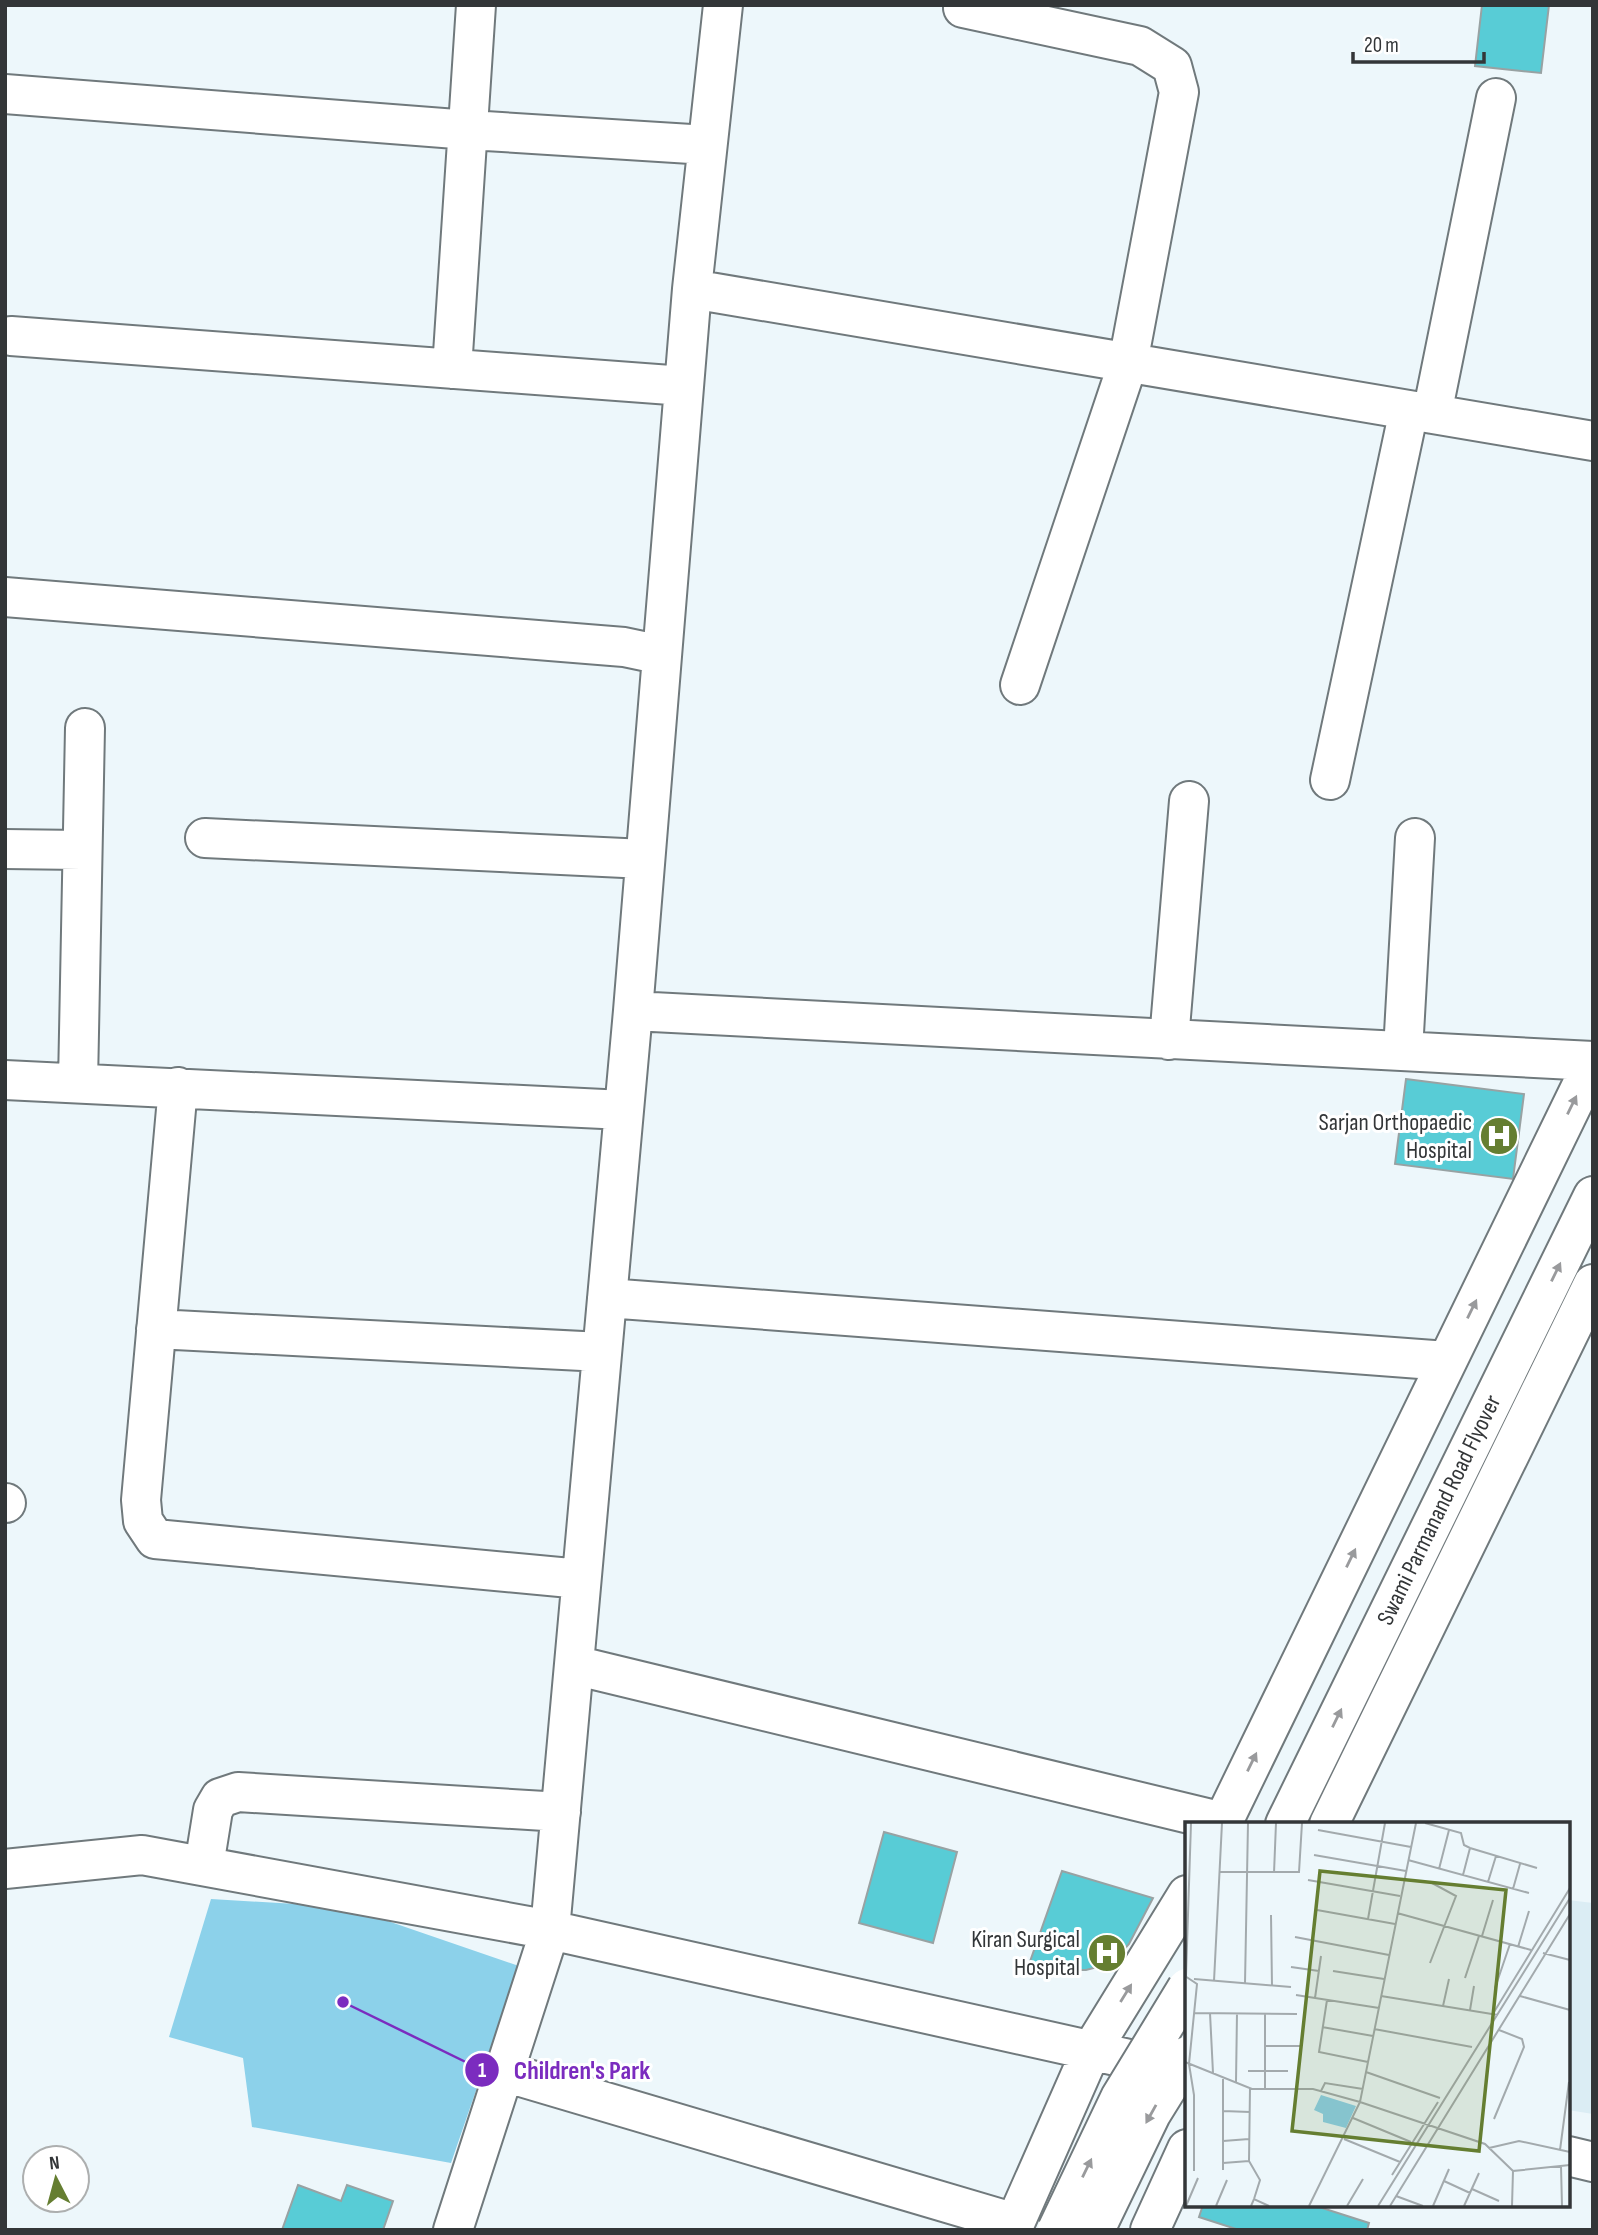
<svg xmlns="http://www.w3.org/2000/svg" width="1598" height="2235" viewBox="0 0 1598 2235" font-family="'Sofia Sans Condensed',sans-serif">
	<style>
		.built { fill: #dbedf4 }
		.green { fill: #8cd1ea }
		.building { fill: #58ccd6; stroke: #98a2a3; stroke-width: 2 }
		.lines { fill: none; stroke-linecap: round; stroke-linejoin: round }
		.minor-casing { stroke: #70797c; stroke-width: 42 }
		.highway-casing { stroke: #70797c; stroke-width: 42 }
		.minor { stroke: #fff; stroke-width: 38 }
		.highway { stroke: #fff; stroke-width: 38 }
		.highway-bridge-casing { stroke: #70797c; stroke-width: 42; stroke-linecap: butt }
		.highway-bridge { stroke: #fff; stroke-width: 38 }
		.oneway { fill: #999a9c }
		.labels { text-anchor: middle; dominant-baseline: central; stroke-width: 6; stroke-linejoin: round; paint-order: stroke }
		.poi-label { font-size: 24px; fill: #333638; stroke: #fff; text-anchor: end }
		.street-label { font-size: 24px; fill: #333638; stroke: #fff }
		.inset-road { fill: none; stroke: #a3aaad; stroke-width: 2 }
		.view { fill: #657e31; fill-opacity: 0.15; stroke: #657e31; stroke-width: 3.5 }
		.inset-edge { fill: none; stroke: #333638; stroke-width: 3.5 }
		.leader { fill: none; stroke: #7b2cbf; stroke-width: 2.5 }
		.callout-dot { fill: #7b2cbf; stroke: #fff; stroke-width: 2.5 }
		.mark-label { font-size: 21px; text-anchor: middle; font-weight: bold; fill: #fff }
		.callout-label { font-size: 26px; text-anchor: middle; font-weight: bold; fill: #7b2cbf; stroke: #fff; stroke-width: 6; stroke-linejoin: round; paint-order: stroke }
	</style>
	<rect width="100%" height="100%" fill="#edf7fb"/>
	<path class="built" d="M 1568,1900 L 1593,1903 L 1593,2114 L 1568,2110 Z"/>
	<path class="green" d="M 211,1899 L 347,1907 L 519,1966 L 451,2163 L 252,2127 L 243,2058 L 169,2037 Z"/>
	<path class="building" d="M 1482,5 L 1549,5 L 1541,73 L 1475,66 Z
		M 1406,1079 L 1524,1094 L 1513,1179 L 1395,1164 Z
		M 884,1832 L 957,1852 L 933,1943 L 859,1923 Z
		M 1062,1871 L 1153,1898 L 1129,1944 L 1112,1963 L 1086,1970 L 1027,1970 Z
		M 298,2185 L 341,2201 L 347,2185 L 393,2201 L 383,2230 L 282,2230 Z
		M 1203,2205 L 1313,2205 L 1369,2223 L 1367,2230 L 1239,2230 L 1199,2217 Z"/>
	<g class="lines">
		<g class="minor-casing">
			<path id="minor" d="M 963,8 L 1140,46 L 1172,66 L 1179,92 L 1128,363 L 1020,685
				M 5,94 L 469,130 L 707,145
				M 692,289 L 1593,441
				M 11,336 L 684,386
				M 452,369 L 476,5
				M 1432,414 L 1496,98
				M 5,597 L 624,647 L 662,655
				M 1330,780 L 1409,410
				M 205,838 L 645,859
				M 5,849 L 81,850
				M 633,1011 L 1593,1061
				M 1169,1040 L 1189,801
				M 1403,1051 L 1415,838
				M 5,1080 L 624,1110
				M 78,1083 L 85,728
				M 178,1087 L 141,1500 L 143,1521 L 155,1539 L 581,1579
				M 607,1298 L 1447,1361
				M 156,1329 L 602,1352
				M 5,1503 L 6,1503
				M 574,1665 L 1223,1822
				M 1222,1824 L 1593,1062
				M 204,1866 L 213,1810 L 220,1798 L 238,1792 L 561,1812
				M 5,1869 L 142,1855 L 550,1930 L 1174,2069
				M 504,2072 L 1015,2223
				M 1568,2156 L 1593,2162
				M 453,2230 L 550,1930 L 633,1011 L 692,289 L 723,5
				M 1012,2230 L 1091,2051 L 1187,1895
				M 1150,2230 L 1187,2149"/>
		</g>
		<g class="highway-casing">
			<path id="highway" d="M 1285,1824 L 1593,1196
				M 1329,1824 L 1593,1284"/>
		</g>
		<use href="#minor" class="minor"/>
		<use href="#highway" class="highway"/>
		<g class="highway-bridge-casing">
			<path id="highway-bridge" d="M 1057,2230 L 1120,2098 L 1187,1988
				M 1095,2230 L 1151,2114 L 1187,2056"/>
		</g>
		<use href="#highway-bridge" class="highway-bridge"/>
	</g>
	<defs><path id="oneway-solid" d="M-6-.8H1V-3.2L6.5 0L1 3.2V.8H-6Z" transform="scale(1.75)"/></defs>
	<g class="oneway">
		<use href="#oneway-solid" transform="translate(1572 1105) rotate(-64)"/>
		<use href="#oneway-solid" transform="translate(1556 1272) rotate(-64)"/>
		<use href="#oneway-solid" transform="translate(1472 1309) rotate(-64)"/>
		<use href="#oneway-solid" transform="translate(1351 1558) rotate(-64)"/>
		<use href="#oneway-solid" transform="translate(1337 1718) rotate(-64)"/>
		<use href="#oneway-solid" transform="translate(1252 1762) rotate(-64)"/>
		<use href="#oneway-solid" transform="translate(1126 1993) rotate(-58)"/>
		<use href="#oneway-solid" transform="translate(1151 2114) rotate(119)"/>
		<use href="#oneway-solid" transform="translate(1087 2168) rotate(-64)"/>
	</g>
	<defs>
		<g id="hospital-disc" transform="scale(2.0125)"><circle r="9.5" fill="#657e31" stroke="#fff"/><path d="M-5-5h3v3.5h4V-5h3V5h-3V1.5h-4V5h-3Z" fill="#fff"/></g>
	</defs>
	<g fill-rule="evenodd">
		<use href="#hospital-disc" x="1499" y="1136"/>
		<use href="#hospital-disc" x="1107" y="1953"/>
	</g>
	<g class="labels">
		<g class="poi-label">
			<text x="1472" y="1122">Sarjan Orthopaedic<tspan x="1472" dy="28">Hospital</tspan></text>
			<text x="1080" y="1939">Kiran Surgical<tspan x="1080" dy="28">Hospital</tspan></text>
		</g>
		<g class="street-label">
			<text transform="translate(1439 1510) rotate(-64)">Swami Parmanand Road Flyover</text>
		</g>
	</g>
	<g transform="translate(1185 1822)">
		<rect width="385" height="385" fill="#edf7fb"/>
		<path d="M 136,273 L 171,284 L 161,306 L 138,300 L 138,292 L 129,288 Z" fill="#8cd1ea"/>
		<path class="inset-road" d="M 240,1 L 276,11 L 279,23 L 285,26 L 352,46M 133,8 L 226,25M 129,33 L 221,49M 223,38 L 344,71M 254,47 L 264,8M 35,50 L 114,50 L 117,1M 89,51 L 91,1M 278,53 L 285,26M 123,58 L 215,74M 303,60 L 311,34M 328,67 L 335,42M 132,88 L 210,102M 212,91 L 346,128M 86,93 L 87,164M 183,97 L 200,1M 297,114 L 308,78M 110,115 L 204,133M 333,125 L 344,89M 358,131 L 385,138M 245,141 L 271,74 L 247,61M 106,145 L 134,149M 148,149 L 199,157M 0,154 L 12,162 L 4,242 L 9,273 L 9,349M 1,154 L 6,1M 280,156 L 294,114M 9,157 L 106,165M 29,159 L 37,1M 60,161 L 63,1M 310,166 L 325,122M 111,173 L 194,186M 196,174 L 313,193M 335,174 L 385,188M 130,176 L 136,134M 142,178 L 134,230 L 183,240M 258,184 L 264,157M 285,188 L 289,164M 309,190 L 385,66M 9,191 L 112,192M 25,191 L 28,251M 137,205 L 188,214M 189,207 L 287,225M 80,224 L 117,224M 0,240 L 67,267 L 128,267 L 175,280 L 300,322 L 328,349M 63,249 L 103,249M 181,250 L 255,276M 51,260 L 52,191M 65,266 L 64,339 L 75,358 L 69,377M 80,267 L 80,192M 136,269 L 140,261 L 178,267M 38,289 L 65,290M 168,296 L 226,320M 309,297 L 339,225 L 337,217 L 314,208M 159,317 L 215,340M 38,319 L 64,317M 304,326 L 334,319 L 385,330M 375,328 L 384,260M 38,341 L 64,339M 376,344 L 377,384M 38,348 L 38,255M 207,353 L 253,280M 259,359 L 285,371M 287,367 L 314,379M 211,374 L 238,384M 1,384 L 13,356M 31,384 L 42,358M 66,384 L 69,377 L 84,384M 124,384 L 175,280 L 231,1M 162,384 L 178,357M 193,384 L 385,76M 205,384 L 385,92M 248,384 L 264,347M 279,384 L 294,351M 327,384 L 328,349 L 385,343"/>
		<path class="view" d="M 135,49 L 321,68 L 294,329 L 107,309 Z"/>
		<rect width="385" height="385" class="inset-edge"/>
	</g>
	<path class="leader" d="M343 2002L482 2070"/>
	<g class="callout-dot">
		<circle cx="343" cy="2002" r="7"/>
		<circle cx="482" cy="2070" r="18"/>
	</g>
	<g class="mark-label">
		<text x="482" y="2077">1</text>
	</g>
	<g class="callout-label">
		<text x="582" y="2079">Children's Park</text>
	</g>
	<rect width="1598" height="2235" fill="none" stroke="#333638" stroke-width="14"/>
	<g transform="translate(56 2179) rotate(354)"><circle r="33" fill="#ffffff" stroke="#adafaf" stroke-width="2"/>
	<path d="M0-5L12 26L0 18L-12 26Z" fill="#657e31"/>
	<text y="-10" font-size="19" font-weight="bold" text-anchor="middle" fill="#333638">N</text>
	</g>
	<path d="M1353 52v10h131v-10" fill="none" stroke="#333638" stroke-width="3.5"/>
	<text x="1364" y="52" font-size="21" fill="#333638" stroke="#ffffff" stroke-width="5" paint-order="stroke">20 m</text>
</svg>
